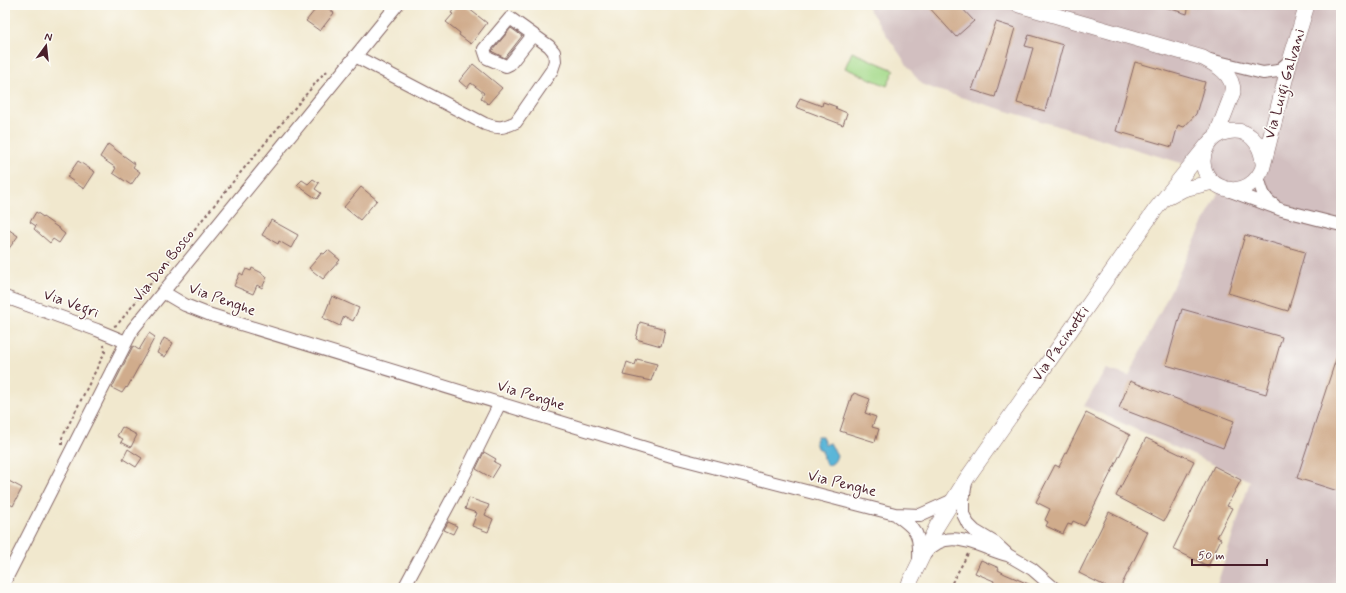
<svg xmlns="http://www.w3.org/2000/svg" width="1346" height="593" viewBox="0 0 1346 593" font-family="Mynerve,sans-serif">
	<style>
		.industrial { fill: #d2bfc0 }
		.green { fill: #a5da8b; stroke: #787c5b }
		.water { fill: #5ab6d8; stroke: #526a82 }
		.building { fill: #d0ac8c }
		.lines { fill: none; stroke-linecap: round; stroke-linejoin: round }
		.minor-casing { stroke: #846564; stroke-width: 14 }
		.major-casing { stroke: #846564; stroke-width: 16 }
		.path { stroke: #846564; stroke-width: 2; stroke-dasharray: 3 3; stroke-linecap: butt }
		.minor { stroke: #fff; stroke-width: 12 }
		.major { stroke: #fff; stroke-width: 15 }
		.labels { text-anchor: middle; dominant-baseline: central; stroke-width: 3; stroke-linejoin: round; paint-order: stroke }
		.street-label { font-size: 15px; fill: #4a1f2b; stroke: #fdfcf7 }
	</style>
	<rect width="100%" height="100%" fill="#fdfcf7"/>
	<filter id="ink" filterUnits="userSpaceOnUse"><feTurbulence type="fractalNoise" baseFrequency=".025" numOctaves="2"/><feDisplacementMap in="SourceGraphic" scale="8" xChannelSelector="R" yChannelSelector="G"/><feConvolveMatrix kernelMatrix="1 2 1 2 8 2 1 2 1" color-interpolation-filters="sRGB"/></filter>
	<filter id="wash" filterUnits="userSpaceOnUse"><feTurbulence type="fractalNoise" baseFrequency=".012" numOctaves="4" result="noise"/><feDisplacementMap in="SourceGraphic" scale="16" xChannelSelector="R" yChannelSelector="G"/><feGaussianBlur stdDeviation="0.9" result="paint"/><feColorMatrix in="noise" values="0 0 0 0 0 0 0 0 0 0 0 0 0 0 0 0 0 1.4 0 .05"/><feComposite in="paint" operator="in"/></filter>
	<g filter="url(#wash)">
		<rect width="100%" height="100%" fill="#f1e8ce"/>
		<path class="industrial" d="M 866,5 L 1341,5 L 1341,588 L 1216,588 L 1250,481 L 1084,406 L 1106,369 L 1129,376 L 1218,193 L 1198,168 L 937,90 L 922,84 L 914,75 Z"/>
		<path class="green" d="M 852,52 L 894,70 L 887,86 L 845,68 Z"/>
		<path class="water" d="M 817,436 L 822,436 L 825,445 L 830,443 L 837,455 C 836,460 833,465 827,465 L 823,458 L 822,450 L 817,448 L 815,441 Z"/>
		<g id="blocks">
			<path class="building" d="M 319,5 L 324,5 L 334,13 L 320,31 L 306,21 Z
				M 457,5 L 464,5 L 487,23 L 471,44 L 459,35 L 460,33 L 446,22 L 453,14 L 451,13 Z
				M 927,5 L 959,5 L 974,21 L 956,37 Z
				M 1165,5 L 1189,5 L 1187,14 L 1165,7 Z
				M 996,22 L 1015,28 L 995,97 L 972,90 Z
				M 511,28 L 522,36 L 505,58 L 493,52 L 492,51 Z
				M 1029,35 L 1063,45 L 1045,111 L 1017,103 L 1033,48 L 1025,46 Z
				M 1135,62 L 1205,82 L 1196,114 L 1184,127 L 1178,125 L 1172,147 L 1116,131 Z
				M 473,64 L 502,88 L 488,104 L 481,98 L 484,93 L 471,83 L 467,88 L 459,81 Z
				M 800,98 L 822,106 L 823,102 L 837,107 L 835,108 L 847,113 L 843,125 L 796,107 Z
				M 108,144 L 135,164 L 133,167 L 140,172 L 131,185 L 113,173 L 116,168 L 100,157 Z
				M 78,161 L 95,172 L 84,189 L 67,177 Z
				M 313,179 L 319,183 L 315,189 L 321,193 L 317,199 L 297,185 L 302,180 L 308,184 Z
				M 361,187 L 377,200 L 360,220 L 344,207 Z
				M 36,212 L 60,229 L 60,230 L 65,234 L 59,243 L 53,239 L 50,243 L 34,229 L 36,226 L 30,222 Z
				M 271,220 L 298,235 L 291,248 L 279,241 L 278,244 L 262,235 Z
				M 5,227 L 18,236 L 5,254 Z
				M 1245,235 L 1305,252 L 1288,311 L 1228,293 Z
				M 328,250 L 340,260 L 323,279 L 309,268 L 322,253 L 324,254 Z
				M 252,268 L 262,273 L 262,274 L 267,277 L 262,288 L 257,285 L 253,294 L 234,286 L 240,273 L 243,275 L 246,269 L 251,271 Z
				M 332,296 L 359,308 L 353,321 L 344,316 L 340,326 L 323,318 Z
				M 1182,309 L 1282,337 L 1266,394 L 1166,365 Z
				M 640,322 L 665,329 L 661,346 L 636,339 Z
				M 149,333 L 155,337 L 127,388 L 126,387 L 122,393 L 112,388 L 133,346 L 139,350 Z
				M 164,338 L 173,343 L 165,357 L 157,353 Z
				M 1339,350 L 1341,350 L 1341,492 L 1297,478 Z
				M 637,359 L 657,364 L 651,381 L 623,375 L 627,362 L 635,365 Z
				M 1130,381 L 1234,421 L 1223,448 L 1119,408 Z
				M 854,393 L 870,399 L 865,413 L 876,417 L 872,427 L 879,429 L 875,442 L 840,431 L 852,395 L 853,395 Z
				M 1086,413 L 1130,435 L 1084,526 L 1073,521 L 1071,525 L 1068,524 L 1063,534 L 1046,526 L 1048,522 L 1045,520 L 1050,509 L 1036,502 L 1055,465 L 1059,467 Z
				M 122,427 L 137,435 L 131,447 L 121,442 L 123,439 L 117,436 Z
				M 1146,438 L 1194,461 L 1164,521 L 1116,496 Z
				M 128,449 L 142,458 L 136,467 L 123,459 Z
				M 484,452 L 496,459 L 494,462 L 500,465 L 492,478 L 476,469 Z
				M 1214,466 L 1241,480 L 1227,506 L 1232,508 L 1217,537 L 1221,539 L 1208,566 L 1173,549 Z
				M 5,479 L 22,488 L 13,506 L 5,501 Z
				M 469,498 L 489,505 L 485,515 L 493,519 L 488,532 L 472,526 L 477,513 L 465,509 Z
				M 1109,512 L 1148,532 L 1120,588 L 1109,588 L 1079,573 Z
				M 448,522 L 457,526 L 453,534 L 444,530 Z
				M 981,560 L 999,568 L 998,570 L 1005,574 L 1038,588 L 992,588 L 994,581 L 975,573 Z"/>
		</g>
	</g>
	<g filter="url(#ink)">
		<use href="#blocks" fill-opacity="0" stroke="#846564" stroke-width="1"/>
		<g class="lines">
			<g class="minor-casing">
				<path id="minor" d="M 355,56 L 485,124 C 499,129 503,128 516,122 L 552,70 L 555,61 L 554,52 L 549,46 L 510,18 L 484,49 L 487,58 L 506,66 L 510,64 L 533,35
					M 1210,60 L 1263,73 L 1278,71 L 1290,61
					M 1258,176 C 1261,188 1263,199 1274,205
					M 1228,190 L 1282,210 L 1341,225
					M 163,292 L 185,305 L 208,314 L 678,458 L 895,514 L 920,515 L 953,500
					M 5,297 L 97,330 L 126,342
					M 966,482 L 963,500 L 963,514 L 968,524 L 975,531 L 995,543 L 1008,555 L 1032,569 L 1054,588
					M 895,514 C 918,530 920,533 919,561
					M 925,554 C 947,524 980,548 1007,555
					M 5,581 L 133,329 L 397,5
					M 404,588 L 461,482 L 500,403"/>
			</g>
			<g class="major-casing">
				<path id="major" d="M 1019,5 L 1203,58 C 1218,66 1233,74 1233,92 L 1216,136
					M 1263,163 C 1261,142 1248,127 1227,132 C 1219,133 1211,139 1207,146 C 1188,182 1242,210 1262,170 L 1290,61 L 1307,5
					M 1169,197 L 1184,189 L 1213,182
					M 907,588 L 937,526 L 967,478 L 1155,210 L 1208,144"/>
			</g>
			<path class="path" d="M 114,326 L 117,325 L 241,172 L 324,73 L 328,71
				M 62,445 L 62,438 L 105,352 L 104,345
				M 949,588 L 969,552"/>
			<use href="#minor" class="minor"/>
			<use href="#major" class="major"/>
		</g>
	</g>
	<g class="labels">
		<g class="street-label">
			<text transform="translate(1285 84) rotate(-74)">Via Luigi Galvani</text>
			<text transform="translate(164 266) rotate(-51)">Via Don Bosco</text>
			<text transform="translate(222 300) rotate(20)">Via Penghe</text>
			<text transform="translate(71 304) rotate(20)">Via Vegri</text>
			<text transform="translate(1061 344) rotate(-55)">Via Pacinotti</text>
			<text transform="translate(531 396) rotate(17)">Via Penghe</text>
			<text transform="translate(842 484) rotate(14)">Via Penghe</text>
		</g>
	</g>
	<rect width="1346" height="593" fill="none" stroke="#fdfcf7" stroke-width="20"/>
	<g transform="translate(46 46) rotate(15)" stroke="#fdfcf7" stroke-width="3" paint-order="stroke">
	<path d="M0-3L7 15L0 10L-7 15Z" fill="#4a1f2b"/>
	<text y="-6" font-size="11" font-weight="bold" text-anchor="middle" fill="#4a1f2b">N</text>
	</g>
	<path d="M1192 559v6h75v-6" fill="none" stroke="#4a1f2b" stroke-width="2"/>
	<text x="1198" y="559" font-size="12" fill="#4a1f2b" stroke="#fdfcf7" stroke-width="3" paint-order="stroke">50 m</text>
</svg>
